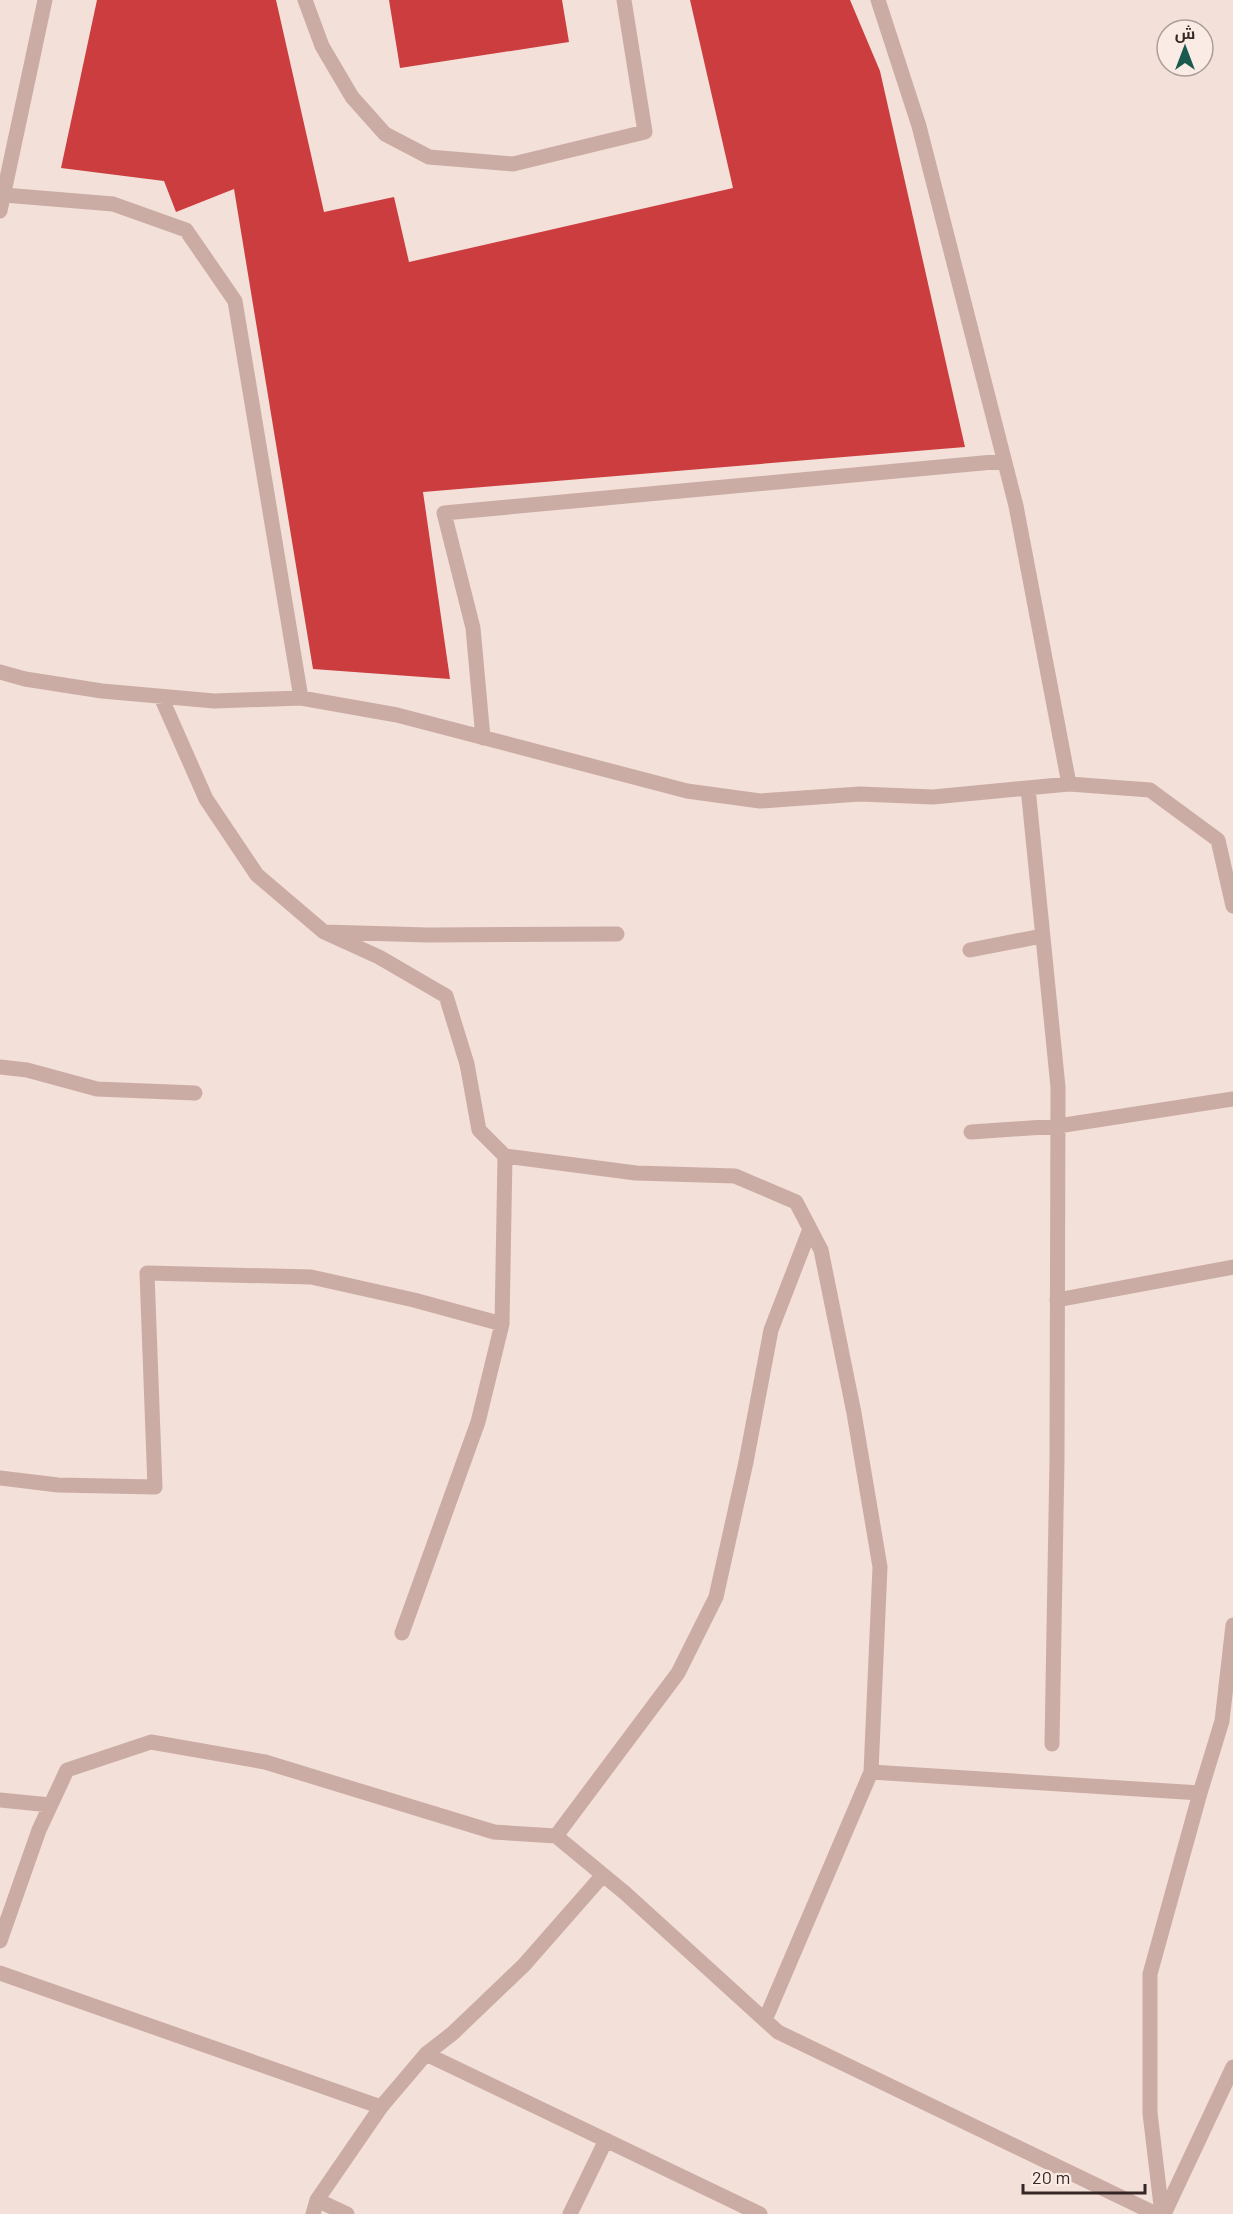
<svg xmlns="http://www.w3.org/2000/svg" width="1233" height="2214" viewBox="0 0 1233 2214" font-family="Barlow,Cairo,sans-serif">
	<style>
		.building { fill: #cc3d3f }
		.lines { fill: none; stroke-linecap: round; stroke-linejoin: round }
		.minor { stroke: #cbaca4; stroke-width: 15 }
	</style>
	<rect width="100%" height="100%" fill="#f3e0d9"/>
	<path class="building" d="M 97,0 L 276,0 L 324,212 L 394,197 L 409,262 L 733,188 L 690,0 L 850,0 L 880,71 L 965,447 L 423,492 L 450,679 L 313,669 L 234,189 L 176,212 L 164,181 L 61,168 Z
		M 389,0 L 562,0 L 569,42 L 400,68 Z"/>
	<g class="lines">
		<path class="minor" d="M 305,0 L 322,46 L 352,97 L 385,134 L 429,157 L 513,164 L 645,132 L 624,0
			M 878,0 L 919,126 L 1016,506 L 1069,784
			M 4,195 L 113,204 L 186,230 L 235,301 L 301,698
			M 0,211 L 45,0
			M 0,672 L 25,679 L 102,691 L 214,701 L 301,698 L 397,715 L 687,791 L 760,801 L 860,794 L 933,797 L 1069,784 L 1150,790 L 1218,840 L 1233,906
			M 161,697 L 206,799 L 257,875 L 324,932 L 428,935 L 617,934
			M 483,738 L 473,628 L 444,513 L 1004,461
			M 1028,788 L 1058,1087 L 1057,1459 L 1052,1744
			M 324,932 L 379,957 L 446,996 L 467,1064 L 479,1130 L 505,1156 L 636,1173 L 735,1176 L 796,1202 L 821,1250 L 854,1413 L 880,1567 L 871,1772 L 765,2020
			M 970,950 L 1042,936
			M 0,1067 L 27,1070 L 97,1089 L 195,1093
			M 971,1132 L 1058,1126 L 1233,1099
			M 1057,1300 L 1233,1267
			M 0,1478 L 58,1485 L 155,1487 L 147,1273 L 311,1277 L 414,1300 L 502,1324 L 505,1156
			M 402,1633 L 478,1422 L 502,1324
			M 871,1772 L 1200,1793
			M 0,1800 L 50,1805
			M 556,1836 L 678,1673 L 716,1597 L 746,1462 L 771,1330 L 810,1229
			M 0,1941 L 39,1830 L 67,1770 L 151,1742 L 265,1762 L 494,1832 L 556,1836 L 625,1893 L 778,2032 L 1156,2214
			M 0,1973 L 381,2107
			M 426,2054 L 760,2214
			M 317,2200 L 347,2214
			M 313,2214 L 317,2200 L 381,2107 L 426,2054 L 453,2033 L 524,1965 L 603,1875
			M 570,2214 L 606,2140
			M 1162,2214 L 1150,2113 L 1150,1974 L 1200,1793 L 1222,1721 L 1233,1625
			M 1164,2214 L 1233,2067"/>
	</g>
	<g transform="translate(1185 48)"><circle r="28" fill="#faebe5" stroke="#ac9d99" stroke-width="1.5"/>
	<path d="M0-4.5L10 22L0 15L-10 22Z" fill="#1a5a4e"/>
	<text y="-9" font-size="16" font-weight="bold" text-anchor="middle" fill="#362726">ش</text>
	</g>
	<path d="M1023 2184v9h122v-9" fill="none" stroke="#362726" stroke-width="3"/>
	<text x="1032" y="2184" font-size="18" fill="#362726" stroke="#faebe5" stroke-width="4.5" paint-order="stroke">20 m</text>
</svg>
